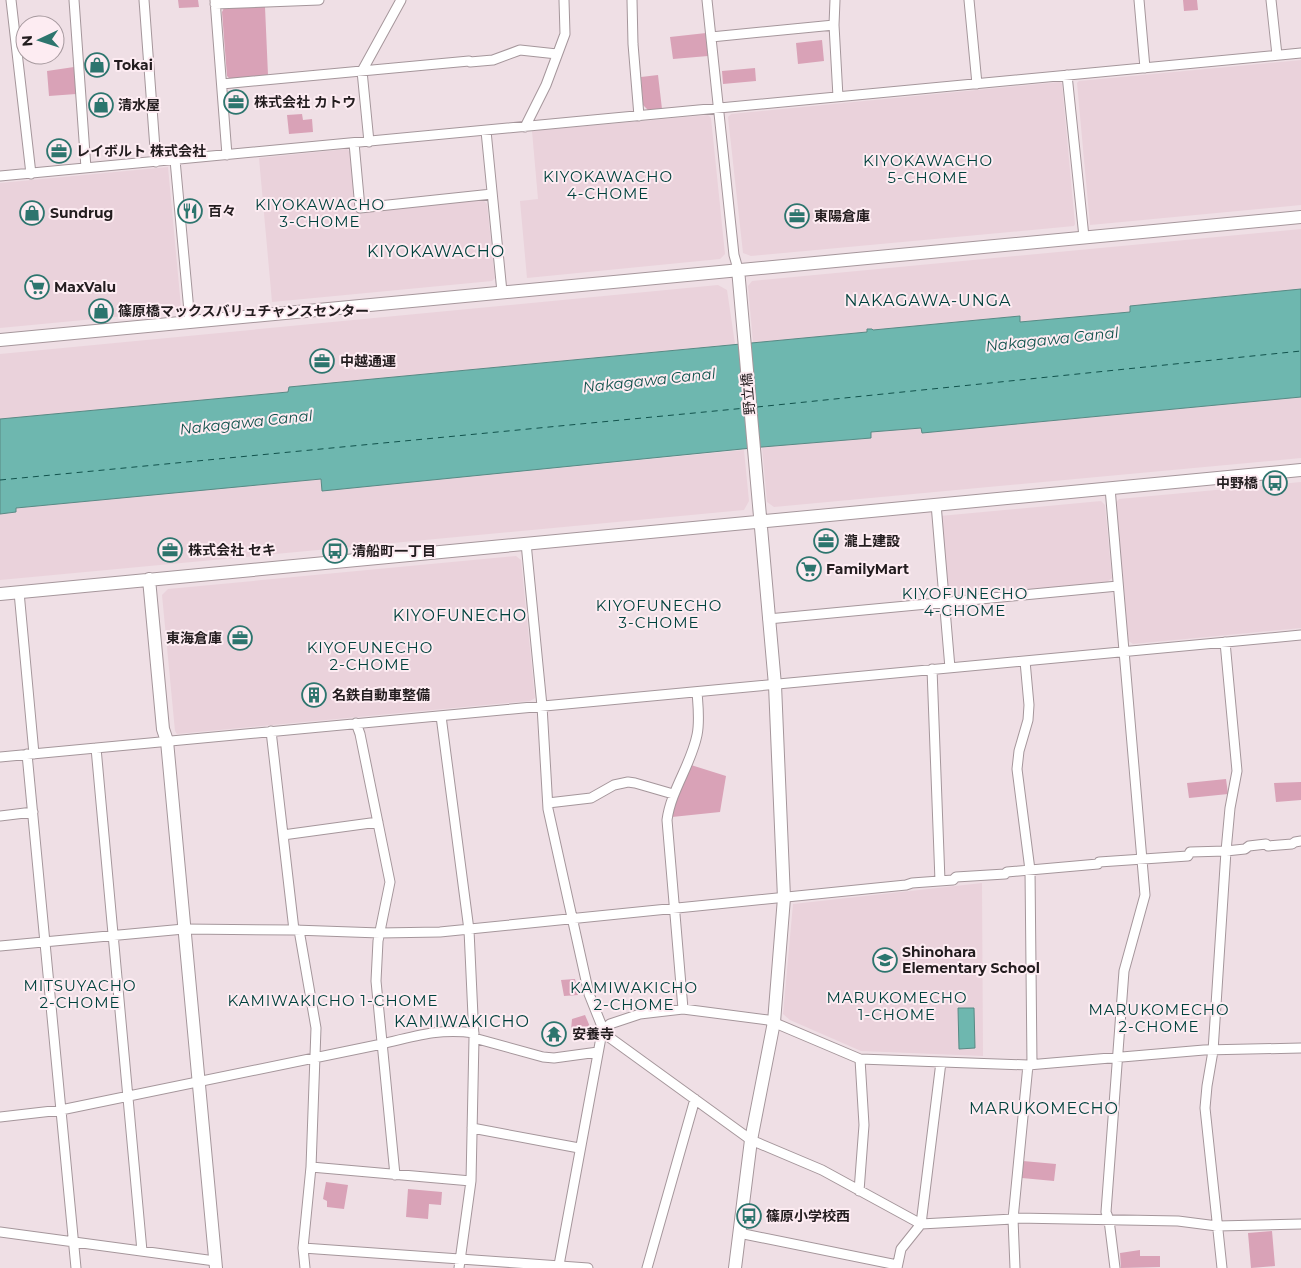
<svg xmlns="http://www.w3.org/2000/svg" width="1301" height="1268" viewBox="0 0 1301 1268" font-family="Montserrat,'Noto Sans JP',sans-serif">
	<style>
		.built { fill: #ead2db }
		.green { fill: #d9a2b7 }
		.water { fill: #6eb7af; stroke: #588984 }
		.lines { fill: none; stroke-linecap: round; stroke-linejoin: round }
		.ferry { stroke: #12534d; stroke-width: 1; stroke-dasharray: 6 5; stroke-linecap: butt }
		.street-casing { stroke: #a5969b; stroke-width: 11 }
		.secondary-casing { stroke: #a5969b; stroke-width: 14 }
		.street { stroke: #fff; stroke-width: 9 }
		.secondary { stroke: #fff; stroke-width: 12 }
		.labels { text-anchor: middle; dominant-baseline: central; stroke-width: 4; stroke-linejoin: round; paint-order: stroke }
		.poi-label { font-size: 14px; font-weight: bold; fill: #231d1f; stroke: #fdecf2; text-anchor: start }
		.street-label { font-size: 14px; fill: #231d1f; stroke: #fdecf2 }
		.neighbourhood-label { font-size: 15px; letter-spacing: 1px; fill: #00423d; stroke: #fdecf2 }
		.water-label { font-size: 15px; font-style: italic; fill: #12534d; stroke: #fdecf2 }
		.quarter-label { font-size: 16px; letter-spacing: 1px; fill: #00423d; stroke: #fdecf2 }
	</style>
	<rect width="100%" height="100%" fill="#efdfe5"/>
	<path class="built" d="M 1301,60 L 1301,205 L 1090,225 L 1077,83 L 1079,81 Z
		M 1060,82 L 1062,84 L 1075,224 L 1074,226 L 751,256 L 743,253 L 728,117 L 731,114 Z
		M 708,115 L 711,118 L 725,254 L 720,259 L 527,278 L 520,201 L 538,199 L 532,131 Z
		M 347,149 L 350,152 L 356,212 L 483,200 L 487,204 L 495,278 L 492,281 L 272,302 L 259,158 Z
		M 168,167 L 181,307 L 178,311 L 0,328 L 0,183 Z
		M 1301,229 L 1301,289 L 1131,306 L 1131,312 L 1020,322 L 1019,316 L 873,331 L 867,329 L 867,332 L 753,343 L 748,286 L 752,281 Z
		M 718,285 L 727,290 L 735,344 L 289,387 L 289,392 L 0,419 L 0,354 Z
		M 1301,397 L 1301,458 L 774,507 L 767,502 L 762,447 L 870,438 L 870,432 L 922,428 L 923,433 Z
		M 744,450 L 749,501 L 744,510 L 0,580 L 0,514 L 16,513 L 16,508 L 321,479 L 322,491 Z
		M 1301,482 L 1301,628 L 1133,644 L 1126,639 L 1115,504 L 1119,499 Z
		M 1101,501 L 1105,505 L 1112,578 L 1107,582 L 950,597 L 948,595 L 940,516 Z
		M 516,556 L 521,560 L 535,698 L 530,701 L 177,734 L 175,731 L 162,595 L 168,589 Z
		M 982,883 L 983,1056 L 861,1051 L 790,1020 L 783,1014 L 793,904 Z"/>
	<path class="green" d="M 178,0 L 198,0 L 199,7 L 179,8 Z
		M 1183,0 L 1197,0 L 1198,10 L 1184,11 Z
		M 265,7 L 268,75 L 230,79 L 227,76 L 222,12 L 224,8 Z
		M 706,33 L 708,56 L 673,59 L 670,37 Z
		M 822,40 L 824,61 L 798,64 L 796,43 Z
		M 74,67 L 76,94 L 49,96 L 47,71 Z
		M 755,68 L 756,81 L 723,84 L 722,71 Z
		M 658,75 L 662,109 L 648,110 L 643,105 L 641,77 Z
		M 302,114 L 303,120 L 312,119 L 313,132 L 289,134 L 287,115 Z
		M 691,765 L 726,776 L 720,812 L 672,817 L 673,808 Z
		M 1226,779 L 1228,794 L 1189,798 L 1187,783 Z
		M 1301,782 L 1301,800 L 1276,802 L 1274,783 Z
		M 575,979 L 578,995 L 564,996 L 561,980 Z
		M 585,1015 L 591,1029 L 589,1039 L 573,1038 L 574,1030 L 571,1030 L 572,1019 Z
		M 1023,1161 L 1056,1164 L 1054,1181 L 1022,1178 Z
		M 326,1182 L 348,1185 L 344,1209 L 327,1207 L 327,1201 L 323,1199 Z
		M 408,1189 L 442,1192 L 441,1205 L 429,1204 L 428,1219 L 406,1217 Z
		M 1272,1231 L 1275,1266 L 1251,1268 L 1248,1233 Z
		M 1140,1250 L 1140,1256 L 1160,1256 L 1160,1267 L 1121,1268 L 1120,1253 Z"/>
	<path class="water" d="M 1301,289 L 1301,397 L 922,433 L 921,428 L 871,432 L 871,438 L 762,447 L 322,491 L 321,479 L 16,508 L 16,512 L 0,514 L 0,419 L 288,392 L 289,387 L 867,332 L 867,329 L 872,329 L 873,330 L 1020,316 L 1020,322 L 1130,312 L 1130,306 Z
		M 958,1008 L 974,1008 L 975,1048 L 959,1049 Z"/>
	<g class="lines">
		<path class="ferry" d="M 757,407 L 1301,351
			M 0,480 L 746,408"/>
		<g class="street-casing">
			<path id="street" d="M 11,0 L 31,174
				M 74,0 L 86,168
				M 144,0 L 156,162
				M 215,0 L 227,155
				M 632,0 L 633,44 L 639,116
				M 707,0 L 734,255 L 738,269
				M 835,0 L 834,25 L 838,97
				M 969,0 L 977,84
				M 1139,0 L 1145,68
				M 1271,0 L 1277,55
				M 215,4 L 319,0
				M 711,37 L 834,25
				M 470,62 L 493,60 L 520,50 L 557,54
				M 1067,75 L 1084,237
				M 222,84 L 469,61
				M 525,127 L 546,85 L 565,34 L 564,0
				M 486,131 L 502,292
				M 369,142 L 362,71 L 401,0
				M 354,143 L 360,208 L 492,194
				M 175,160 L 190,322
				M 0,176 L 1301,53
				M 1110,488 L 1145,895 L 1124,971 L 1106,1212 L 1109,1220 L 1115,1268
				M 936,504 L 950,668
				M 526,543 L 542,706 L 548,809 L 589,994 L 601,1024 L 602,1032 L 559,1265
				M 19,592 L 34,754
				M 768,619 L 1118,586
				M 1025,661 L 1029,705 L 1028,720 L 1019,751 L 1017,769 L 1030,870 L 1032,1065
				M 932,669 L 940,881
				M 441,716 L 469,930 L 474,1038 L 471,1181 L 459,1268
				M 356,723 L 360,734 L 390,882 L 378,941 L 376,981 L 395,1175
				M 271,731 L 294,930
				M 96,748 L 142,1251
				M 27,754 L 76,1268
				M 0,757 L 1301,635
				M 548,803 L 591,798 L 614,785 L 628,782 L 635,783 L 673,794
				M 0,816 L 33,812
				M 283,835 L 378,822
				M 299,930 L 316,1028 L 311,1167 L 303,1248 L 305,1268
				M 0,946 L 184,929 L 294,930 L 380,933 L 440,932 L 906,885 L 912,883 L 953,880 L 956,877 L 1005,874 L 1007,872 L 1098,864 L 1099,862 L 1188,856 L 1190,852 L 1226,851 L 1245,849 L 1249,846 L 1266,844 L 1268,846 L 1292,844 L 1295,842 L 1301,841
				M 683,1009 L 667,820 C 671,790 691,765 697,735 C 700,721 698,706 697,692
				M 602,1032 L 610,1024 L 640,1014 L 683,1009 L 768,1020 L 860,1059 L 1028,1065 L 1204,1050 L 1301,1048
				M 602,1032 L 751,1140 L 822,1170 L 921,1224 L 941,1062
				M 474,1038 L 543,1057 L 554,1058 L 598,1052
				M 0,1117 L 61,1110 L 382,1044 C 415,1036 440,1028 474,1033
				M 472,1128 L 579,1148
				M 311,1167 L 471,1181
				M 859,1191 L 864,1125 L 860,1059
				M 1013,1218 L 1178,1221 L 1217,1226 L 1301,1224
				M 0,1232 L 215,1261
				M 739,1233 L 897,1265
				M 303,1248 L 588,1268
				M 647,1268 L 695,1099
				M 897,1268 L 901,1249 L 921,1224 L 1013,1219
				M 1015,1268 L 1013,1219 L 1028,1065
				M 1222,1268 L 1205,1108 L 1207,1086 L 1213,1051 L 1226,851 L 1230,808 L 1237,771 L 1225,642"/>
		</g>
		<g class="secondary-casing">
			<path id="secondary" d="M 0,340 L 1301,217
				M 149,579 L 163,729 L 167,741 L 216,1268
				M 0,594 L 1301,470
				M 735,1268 L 751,1140 L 774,1022 L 784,898 L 775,685 L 738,269"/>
		</g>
		<use href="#street" class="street"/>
		<use href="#secondary" class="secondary"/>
	</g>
	<defs>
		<g id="shop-ring" transform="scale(1.25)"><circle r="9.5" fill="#fdecf2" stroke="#2d756e" stroke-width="1.5"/><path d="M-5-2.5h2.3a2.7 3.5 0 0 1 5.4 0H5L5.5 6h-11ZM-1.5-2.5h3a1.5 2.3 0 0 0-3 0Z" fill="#2d756e"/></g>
		<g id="office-ring" transform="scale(1.25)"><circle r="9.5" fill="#fdecf2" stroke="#2d756e" stroke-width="1.5"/><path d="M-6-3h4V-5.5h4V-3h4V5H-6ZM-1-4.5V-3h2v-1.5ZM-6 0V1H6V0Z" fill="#2d756e"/></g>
		<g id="restaurant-ring" transform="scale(1.25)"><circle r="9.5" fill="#fdecf2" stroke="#2d756e" stroke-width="1.5"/><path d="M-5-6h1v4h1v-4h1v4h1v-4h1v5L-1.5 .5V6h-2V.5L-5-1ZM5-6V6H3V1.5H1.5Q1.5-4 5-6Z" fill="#2d756e"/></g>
		<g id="supermarket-ring" transform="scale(1.25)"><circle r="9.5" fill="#fdecf2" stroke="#2d756e" stroke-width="1.5"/><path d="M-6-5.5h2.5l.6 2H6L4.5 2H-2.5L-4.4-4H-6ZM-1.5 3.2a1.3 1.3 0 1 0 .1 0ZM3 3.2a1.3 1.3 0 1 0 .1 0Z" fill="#2d756e"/></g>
		<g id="bus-ring" transform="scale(1.25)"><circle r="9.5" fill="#fdecf2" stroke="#2d756e" stroke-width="1.5"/><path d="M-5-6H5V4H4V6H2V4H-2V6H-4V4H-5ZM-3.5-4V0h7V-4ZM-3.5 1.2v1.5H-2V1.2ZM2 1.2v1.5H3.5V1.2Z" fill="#2d756e"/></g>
		<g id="building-ring" transform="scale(1.25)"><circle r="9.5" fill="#fdecf2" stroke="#2d756e" stroke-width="1.5"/><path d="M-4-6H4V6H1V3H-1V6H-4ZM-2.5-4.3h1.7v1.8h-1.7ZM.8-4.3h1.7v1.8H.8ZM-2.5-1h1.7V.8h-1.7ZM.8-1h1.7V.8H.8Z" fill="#2d756e"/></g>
		<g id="school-ring" transform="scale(1.25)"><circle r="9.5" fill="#fdecf2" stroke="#2d756e" stroke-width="1.5"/><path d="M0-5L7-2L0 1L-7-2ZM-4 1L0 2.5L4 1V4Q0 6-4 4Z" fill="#2d756e"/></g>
		<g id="temple-ring" transform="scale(1.25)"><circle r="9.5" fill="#fdecf2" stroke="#2d756e" stroke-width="1.5"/><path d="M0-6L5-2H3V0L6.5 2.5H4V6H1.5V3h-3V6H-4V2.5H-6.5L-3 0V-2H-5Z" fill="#2d756e"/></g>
	</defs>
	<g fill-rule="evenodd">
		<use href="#shop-ring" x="97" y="65"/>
		<use href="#office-ring" x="236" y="102"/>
		<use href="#shop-ring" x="101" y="105"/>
		<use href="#office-ring" x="59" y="151"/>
		<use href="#restaurant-ring" x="190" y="211"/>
		<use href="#shop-ring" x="32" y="213"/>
		<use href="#office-ring" x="797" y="216"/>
		<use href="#supermarket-ring" x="37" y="287"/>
		<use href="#shop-ring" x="101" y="311"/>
		<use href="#office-ring" x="322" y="361"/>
		<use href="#bus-ring" x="1275" y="483"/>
		<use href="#office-ring" x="826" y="541"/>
		<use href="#office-ring" x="170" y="550"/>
		<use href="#bus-ring" x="335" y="551"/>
		<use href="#supermarket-ring" x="809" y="569"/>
		<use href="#office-ring" x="240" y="638"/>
		<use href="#building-ring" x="314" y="695"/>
		<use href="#school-ring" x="885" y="960"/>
		<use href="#temple-ring" x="554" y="1034"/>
		<use href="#bus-ring" x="749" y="1216"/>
	</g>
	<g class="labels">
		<g class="poi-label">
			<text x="114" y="65">Tokai</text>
			<text x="254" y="102">株式会社 カトウ</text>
			<text x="118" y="105">清水屋</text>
			<text x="76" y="151">レイボルト 株式会社</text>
			<text x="208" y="211">百々</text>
			<text x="50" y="213">Sundrug</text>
			<text x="814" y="216">東陽倉庫</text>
			<text x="54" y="287">MaxValu</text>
			<text x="118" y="311">篠原橋マックスバリュチャンスセンター</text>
			<text x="340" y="361">中越通運</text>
			<text x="1258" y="483" text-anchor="end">中野橋</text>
			<text x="844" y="541">瀧上建設</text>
			<text x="188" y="550">株式会社 セキ</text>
			<text x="352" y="551">清船町一丁目</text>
			<text x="826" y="569">FamilyMart</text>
			<text x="222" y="638" text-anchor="end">東海倉庫</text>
			<text x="332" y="695">名鉄自動車整備</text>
			<text x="902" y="952">Shinohara<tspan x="902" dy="16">Elementary School</tspan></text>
			<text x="572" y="1034">安養寺</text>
			<text x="766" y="1216">篠原小学校西</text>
		</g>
		<g class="street-label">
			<text transform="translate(748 394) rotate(-95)">野立橋</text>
		</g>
		<g class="neighbourhood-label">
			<text x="928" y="160">KIYOKAWACHO<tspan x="928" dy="17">5-CHOME</tspan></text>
			<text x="608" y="176">KIYOKAWACHO<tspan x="608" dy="17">4-CHOME</tspan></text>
			<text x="320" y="204">KIYOKAWACHO<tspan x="320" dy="17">3-CHOME</tspan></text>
			<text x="965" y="593">KIYOFUNECHO<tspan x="965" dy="17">4-CHOME</tspan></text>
			<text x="659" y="605">KIYOFUNECHO<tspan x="659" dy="17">3-CHOME</tspan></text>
			<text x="370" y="647">KIYOFUNECHO<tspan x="370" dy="17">2-CHOME</tspan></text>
			<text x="80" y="985">MITSUYACHO<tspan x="80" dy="17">2-CHOME</tspan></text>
			<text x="634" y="987">KAMIWAKICHO<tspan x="634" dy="17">2-CHOME</tspan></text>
			<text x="897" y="997">MARUKOMECHO<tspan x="897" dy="17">1-CHOME</tspan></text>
			<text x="333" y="1000">KAMIWAKICHO 1-CHOME</text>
			<text x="1159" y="1009">MARUKOMECHO<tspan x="1159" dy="17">2-CHOME</tspan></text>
		</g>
		<g class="water-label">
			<text transform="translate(1052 339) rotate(-6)">Nakagawa Canal</text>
			<text transform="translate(649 380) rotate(-6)">Nakagawa Canal</text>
			<text transform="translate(246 422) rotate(-6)">Nakagawa Canal</text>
		</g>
		<g class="quarter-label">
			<text x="436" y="251">KIYOKAWACHO</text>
			<text x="928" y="300">NAKAGAWA-UNGA</text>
			<text x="460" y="615">KIYOFUNECHO</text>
			<text x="462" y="1021">KAMIWAKICHO</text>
			<text x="1044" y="1108">MARUKOMECHO</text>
		</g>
	</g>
	<g transform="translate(40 40) rotate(266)"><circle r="24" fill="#fdecf2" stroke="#a6999e"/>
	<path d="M0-4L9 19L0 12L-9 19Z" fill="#2d756e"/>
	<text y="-8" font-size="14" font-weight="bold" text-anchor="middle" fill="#231d1f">N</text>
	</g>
</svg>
